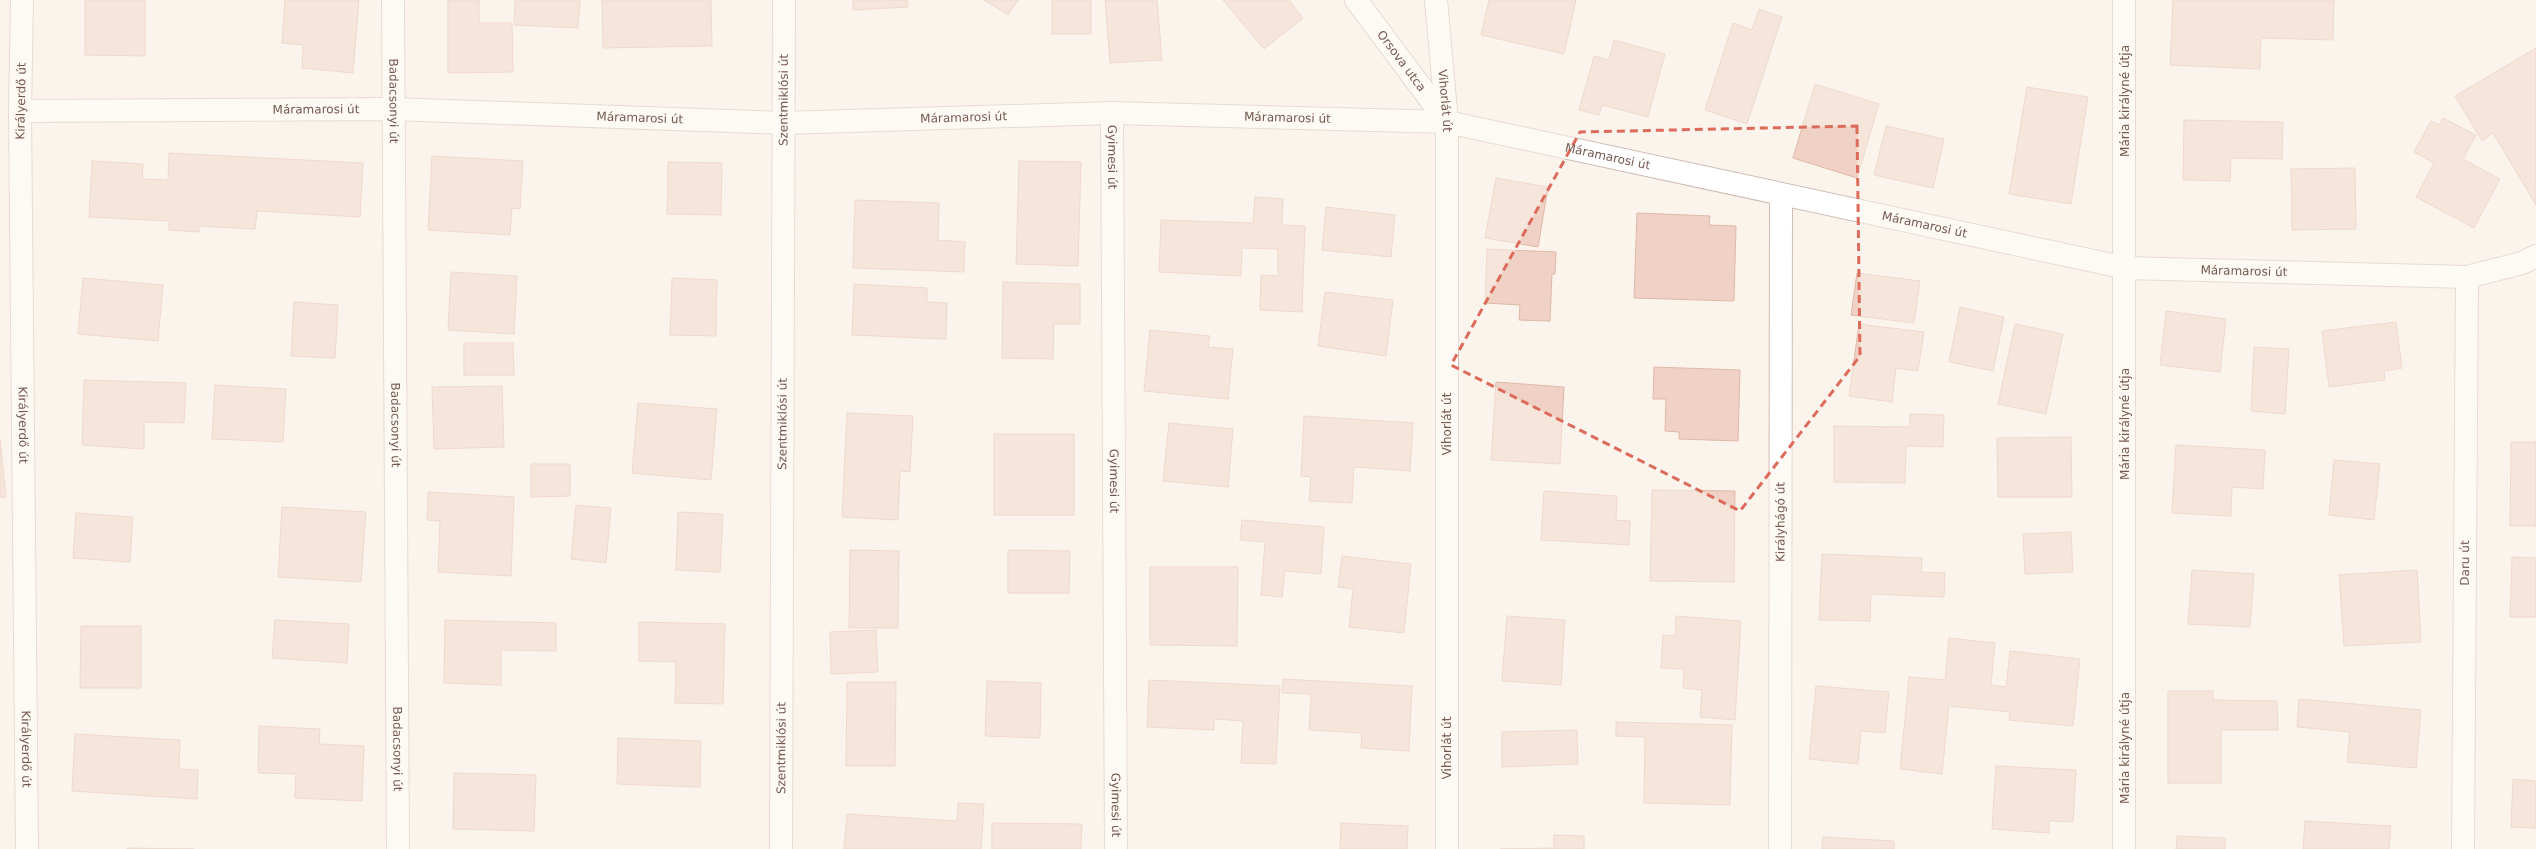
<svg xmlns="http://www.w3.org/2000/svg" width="2536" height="849" viewBox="0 0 2536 849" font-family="'DejaVu Sans',sans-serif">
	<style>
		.building { fill: #efd2c5; stroke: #e1b7a7 }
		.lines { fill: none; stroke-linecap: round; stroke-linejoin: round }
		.street-casing { stroke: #cfbdb4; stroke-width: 24 }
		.secondary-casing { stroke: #d2bdb2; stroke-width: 24 }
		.street { stroke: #fff; stroke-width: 22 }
		.secondary { stroke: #fff; stroke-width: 22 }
		.marked { fill: none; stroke: #dc6b5b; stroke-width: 3; stroke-dasharray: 8 5; stroke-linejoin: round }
		.labels { text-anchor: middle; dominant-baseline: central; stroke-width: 3; stroke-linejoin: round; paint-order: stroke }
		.street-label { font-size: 12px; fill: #755950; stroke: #fef8f2 }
	</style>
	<rect width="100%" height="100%" fill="#fbf4ec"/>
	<path class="building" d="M 85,0 L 145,0 L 145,56 L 85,55 Z
		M 285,0 L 359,0 L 353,73 L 302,68 L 303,45 L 282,43 Z
		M 448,0 L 479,0 L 479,23 L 512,23 L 513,72 L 448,73 Z
		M 515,0 L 580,0 L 578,28 L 514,25 Z
		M 602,0 L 711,0 L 712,46 L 603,48 Z
		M 853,0 L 907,0 L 908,7 L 853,10 Z
		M 984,0 L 1018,0 L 1008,15 Z
		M 1052,0 L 1091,0 L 1091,34 L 1052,34 Z
		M 1105,0 L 1157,0 L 1162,60 L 1110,63 Z
		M 1223,0 L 1289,0 L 1303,18 L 1264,49 Z
		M 1489,0 L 1576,0 L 1564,54 L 1481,35 Z
		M 2173,0 L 2334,0 L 2333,40 L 2261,38 L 2260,69 L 2170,65 Z
		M 1759,9 L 1782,17 L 1747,124 L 1705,110 L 1733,23 L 1752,30 Z
		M 1614,40 L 1665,54 L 1648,117 L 1602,105 L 1599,115 L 1579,110 L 1594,56 L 1609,60 Z
		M 2536,48 L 2536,205 L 2493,133 L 2482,141 L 2455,96 Z
		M 1815,84 L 1879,104 L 1857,178 L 1793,158 Z
		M 2027,87 L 2088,97 L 2071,204 L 2009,194 Z
		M 2443,118 L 2476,135 L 2463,159 L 2500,179 L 2474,228 L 2416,197 L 2434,163 L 2414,152 L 2431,121 L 2439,125 Z
		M 2184,120 L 2283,122 L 2282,159 L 2231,158 L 2230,181 L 2183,180 Z
		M 1886,126 L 1944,139 L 1933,188 L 1874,175 Z
		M 169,153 L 363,163 L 360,217 L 257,211 L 255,229 L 199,226 L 199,232 L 169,230 L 169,221 L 89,217 L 92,161 L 143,164 L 142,179 L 168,180 Z
		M 432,156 L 523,161 L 520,209 L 512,208 L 510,235 L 428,230 Z
		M 1019,161 L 1081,162 L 1078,266 L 1016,264 Z
		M 668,162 L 722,163 L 721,215 L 667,214 Z
		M 2355,168 L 2356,229 L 2292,230 L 2291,169 Z
		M 1496,178 L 1548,187 L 1538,247 L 1485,238 Z
		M 1255,197 L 1283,199 L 1282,225 L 1305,226 L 1302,312 L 1260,310 L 1261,275 L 1278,276 L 1278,249 L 1242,248 L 1241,276 L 1159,272 L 1161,220 L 1253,223 Z
		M 855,200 L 939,203 L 938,240 L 965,242 L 964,272 L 853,268 Z
		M 1326,207 L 1395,215 L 1391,257 L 1322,250 Z
		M 1637,213 L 1710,216 L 1709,225 L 1736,226 L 1734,301 L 1634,298 Z
		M 1487,249 L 1556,252 L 1555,274 L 1552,274 L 1550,321 L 1519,320 L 1520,305 L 1485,303 Z
		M 451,272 L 517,276 L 514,334 L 448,330 Z
		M 1857,273 L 1920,281 L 1914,323 L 1851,315 Z
		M 83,278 L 163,285 L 158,341 L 78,334 Z
		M 672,278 L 717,280 L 716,336 L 670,335 Z
		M 1003,282 L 1080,284 L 1080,324 L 1054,324 L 1053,359 L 1002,358 Z
		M 854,284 L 927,288 L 927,302 L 947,303 L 946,339 L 852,335 Z
		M 1325,292 L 1393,300 L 1386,356 L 1318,346 Z
		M 294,302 L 338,305 L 335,358 L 291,356 Z
		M 1960,307 L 2004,317 L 1993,371 L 1949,362 Z
		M 2166,311 L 2226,319 L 2220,372 L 2160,365 Z
		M 2396,322 L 2402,368 L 2384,371 L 2385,380 L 2329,387 L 2322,331 Z
		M 1859,324 L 1924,332 L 1918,371 L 1896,368 L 1892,402 L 1849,396 Z
		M 2015,324 L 2063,334 L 2046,414 L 1998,404 Z
		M 1150,330 L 1210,336 L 1208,347 L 1233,349 L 1228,399 L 1144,391 Z
		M 464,343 L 513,343 L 514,375 L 464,375 Z
		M 2254,347 L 2289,349 L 2285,414 L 2251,411 Z
		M 1654,367 L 1740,370 L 1738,441 L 1679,439 L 1679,432 L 1665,431 L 1666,399 L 1653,399 Z
		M 84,380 L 186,383 L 184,423 L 144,422 L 144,449 L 82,445 Z
		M 1496,382 L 1564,387 L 1560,464 L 1491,460 Z
		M 215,385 L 286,389 L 283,442 L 212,439 Z
		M 502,386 L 504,447 L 434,449 L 432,387 Z
		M 638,403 L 717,409 L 711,480 L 632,473 Z
		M 847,413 L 913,416 L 910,472 L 900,471 L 898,520 L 842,517 Z
		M 1910,414 L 1944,415 L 1943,447 L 1906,446 L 1905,483 L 1834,482 L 1834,426 L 1910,427 Z
		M 1304,416 L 1413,423 L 1410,471 L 1354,467 L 1352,503 L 1309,501 L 1311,477 L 1301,476 Z
		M 1169,423 L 1233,429 L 1228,487 L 1163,481 Z
		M 994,434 L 1074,434 L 1074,515 L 994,515 Z
		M 2071,437 L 2072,497 L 1998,497 L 1997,438 Z
		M 0,439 L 6,497 L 0,498 Z
		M 2511,442 L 2536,442 L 2536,526 L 2510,526 Z
		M 2176,445 L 2265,450 L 2263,489 L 2232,487 L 2231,516 L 2172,513 Z
		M 2334,460 L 2380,464 L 2374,520 L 2329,515 Z
		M 531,464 L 570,464 L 570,496 L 531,497 Z
		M 1652,490 L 1735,491 L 1734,582 L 1650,581 Z
		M 1544,491 L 1617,496 L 1616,520 L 1630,521 L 1629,545 L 1541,540 Z
		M 428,492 L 514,497 L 511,576 L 438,572 L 440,521 L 427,520 Z
		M 576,505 L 611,508 L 606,563 L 571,559 Z
		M 282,507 L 366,512 L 361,582 L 278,577 Z
		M 678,512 L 723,514 L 720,572 L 676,570 Z
		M 76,513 L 133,517 L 130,562 L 73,558 Z
		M 1242,520 L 1324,527 L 1321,574 L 1285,571 L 1282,597 L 1261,595 L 1265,542 L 1240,540 Z
		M 2071,532 L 2073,572 L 2025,574 L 2023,534 Z
		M 850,550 L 899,551 L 898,628 L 849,628 Z
		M 1008,550 L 1070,551 L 1069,593 L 1008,593 Z
		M 1822,554 L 1922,558 L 1921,572 L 1945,573 L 1944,597 L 1871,594 L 1870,621 L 1819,620 Z
		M 1342,556 L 1411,564 L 1404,633 L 1349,627 L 1353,589 L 1338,587 Z
		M 2512,557 L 2536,558 L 2536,617 L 2510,617 Z
		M 1150,567 L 1238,567 L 1237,646 L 1150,645 Z
		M 2192,570 L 2254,574 L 2250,627 L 2188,624 Z
		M 2417,570 L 2421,642 L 2344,646 L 2339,575 Z
		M 1507,616 L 1565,620 L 1561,685 L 1502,681 Z
		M 1676,616 L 1741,621 L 1735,720 L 1700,717 L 1702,690 L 1683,688 L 1684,669 L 1661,668 L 1663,635 L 1675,636 Z
		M 275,620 L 349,624 L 347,663 L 272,658 Z
		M 445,620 L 556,623 L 556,651 L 501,650 L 501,685 L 444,683 Z
		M 639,622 L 725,624 L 723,704 L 675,703 L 676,662 L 639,661 Z
		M 81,626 L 141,626 L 141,688 L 80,688 Z
		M 876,630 L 878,672 L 831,674 L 830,632 Z
		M 1949,638 L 1995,643 L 1991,685 L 2006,687 L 2010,651 L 2080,659 L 2073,726 L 2009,720 L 2010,712 L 1949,706 L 1942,774 L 1900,769 L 1909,677 L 1945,680 Z
		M 1283,679 L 1412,686 L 1409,751 L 1361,748 L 1362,733 L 1309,730 L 1311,694 L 1282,693 Z
		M 1149,680 L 1280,686 L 1276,764 L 1241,763 L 1243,721 L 1214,719 L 1214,730 L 1147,727 Z
		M 987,681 L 1041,683 L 1040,738 L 985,736 Z
		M 847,682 L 896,682 L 895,766 L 846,766 Z
		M 1816,686 L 1889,692 L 1885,733 L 1861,731 L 1858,764 L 1809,759 Z
		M 2168,691 L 2213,691 L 2213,700 L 2277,701 L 2278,730 L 2221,730 L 2221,783 L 2168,783 Z
		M 2299,699 L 2421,710 L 2416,768 L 2347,762 L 2350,732 L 2297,727 Z
		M 1616,722 L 1732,725 L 1730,805 L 1644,803 L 1645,737 L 1616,736 Z
		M 259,726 L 320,729 L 319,744 L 364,746 L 362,801 L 295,798 L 296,774 L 258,773 Z
		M 1577,730 L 1578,764 L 1502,767 L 1502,732 Z
		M 75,734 L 180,740 L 179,769 L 198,770 L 197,799 L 72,791 Z
		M 618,738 L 701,741 L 700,787 L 617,784 Z
		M 1996,766 L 2076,770 L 2073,822 L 2049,821 L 2049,833 L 1992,829 Z
		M 454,773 L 536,775 L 534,831 L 453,829 Z
		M 2513,779 L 2536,781 L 2536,828 L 2511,827 Z
		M 958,803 L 984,804 L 981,849 L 844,849 L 847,814 L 957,821 Z
		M 2305,821 L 2391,826 L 2389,849 L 2303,849 Z
		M 992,823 L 1082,824 L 1081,849 L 992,849 Z
		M 1341,823 L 1408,826 L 1407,849 L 1340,849 Z
		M 1554,835 L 1584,836 L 1584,849 L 1500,849 L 1554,848 Z
		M 2177,836 L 2225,838 L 2225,849 L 2176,849 Z
		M 1823,837 L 1894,841 L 1894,849 L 1822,849 Z
		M 127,848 L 194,849 L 127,849 Z"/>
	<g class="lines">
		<g class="street-casing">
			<g id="street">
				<path id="s1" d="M 22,0 L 20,111 L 27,849"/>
				<path id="s2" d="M 393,0 L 398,849"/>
				<path id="s3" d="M 1356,0 L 1447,122"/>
				<path id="s4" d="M 1436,0 L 1447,122 L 1447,849"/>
				<path d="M 2124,0 L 2124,849"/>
				<path id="s5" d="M 20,111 L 393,109 L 784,123 L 1112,113 L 1447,122 L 2126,268 L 2467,277 L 2522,263 L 2536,256"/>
				<path id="s6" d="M 1112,113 L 1116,849"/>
				<path id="s7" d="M 1780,849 L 1781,195"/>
				<path id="s8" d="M 2463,849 L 2467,277"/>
			</g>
		</g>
		<g class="secondary-casing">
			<g id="secondary">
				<path id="s9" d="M 781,849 L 784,0"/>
			</g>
		</g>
		<use href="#street" class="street"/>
		<use href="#secondary" class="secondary"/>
	</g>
	<path d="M0 0H2536V849H0ZM 1857,126 L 1860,356 L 1740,511 L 1451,365 L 1580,132 Z" fill="#fbf4ec" fill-opacity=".55" fill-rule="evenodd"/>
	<path class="marked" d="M 1857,126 L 1860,356 L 1740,511 L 1451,365 L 1580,132 Z"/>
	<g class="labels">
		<g class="street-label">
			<text stroke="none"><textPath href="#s3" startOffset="76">Orsova utca</textPath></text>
			<text stroke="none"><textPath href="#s4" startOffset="101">Vihorlát út</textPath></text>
			<text transform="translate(21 101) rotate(-89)">Királyerdő út</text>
			<text stroke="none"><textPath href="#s2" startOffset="101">Badacsonyi út</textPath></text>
			<text stroke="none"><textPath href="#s9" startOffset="749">Szentmiklósi út</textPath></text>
			<text transform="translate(2125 101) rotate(-90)">Mária királyné útja</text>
			<text stroke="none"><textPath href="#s5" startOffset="296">Máramarosi út</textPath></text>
			<text stroke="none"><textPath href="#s5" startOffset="620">Máramarosi út</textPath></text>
			<text stroke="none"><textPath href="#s5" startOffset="944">Máramarosi út</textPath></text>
			<text stroke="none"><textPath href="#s5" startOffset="1268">Máramarosi út</textPath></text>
			<text stroke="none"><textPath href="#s6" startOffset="44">Gyimesi út</textPath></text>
			<text stroke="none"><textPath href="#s5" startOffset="1592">Máramarosi út</textPath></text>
			<text stroke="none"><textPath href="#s5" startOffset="1916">Máramarosi út</textPath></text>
			<text stroke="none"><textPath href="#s5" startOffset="2240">Máramarosi út</textPath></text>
			<text transform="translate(1447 424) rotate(-90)">Vihorlát út</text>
			<text transform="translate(2125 424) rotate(-90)">Mária királyné útja</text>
			<text stroke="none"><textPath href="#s1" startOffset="425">Királyerdő út</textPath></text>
			<text stroke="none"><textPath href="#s2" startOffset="425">Badacsonyi út</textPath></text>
			<text stroke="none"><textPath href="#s9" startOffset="425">Szentmiklósi út</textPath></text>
			<text stroke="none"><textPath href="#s6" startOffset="368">Gyimesi út</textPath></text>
			<text stroke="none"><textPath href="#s7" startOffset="327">Királyhágó út</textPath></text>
			<text stroke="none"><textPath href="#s8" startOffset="286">Daru út</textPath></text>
			<text stroke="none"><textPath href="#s1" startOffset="749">Királyerdő út</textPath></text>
			<text stroke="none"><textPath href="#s2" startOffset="749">Badacsonyi út</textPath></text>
			<text stroke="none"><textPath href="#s9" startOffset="101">Szentmiklósi út</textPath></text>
			<text transform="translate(1447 748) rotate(-90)">Vihorlát út</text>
			<text transform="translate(2125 748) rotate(-90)">Mária királyné útja</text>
			<text stroke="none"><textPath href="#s6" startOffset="692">Gyimesi út</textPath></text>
		</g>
	</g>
</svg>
